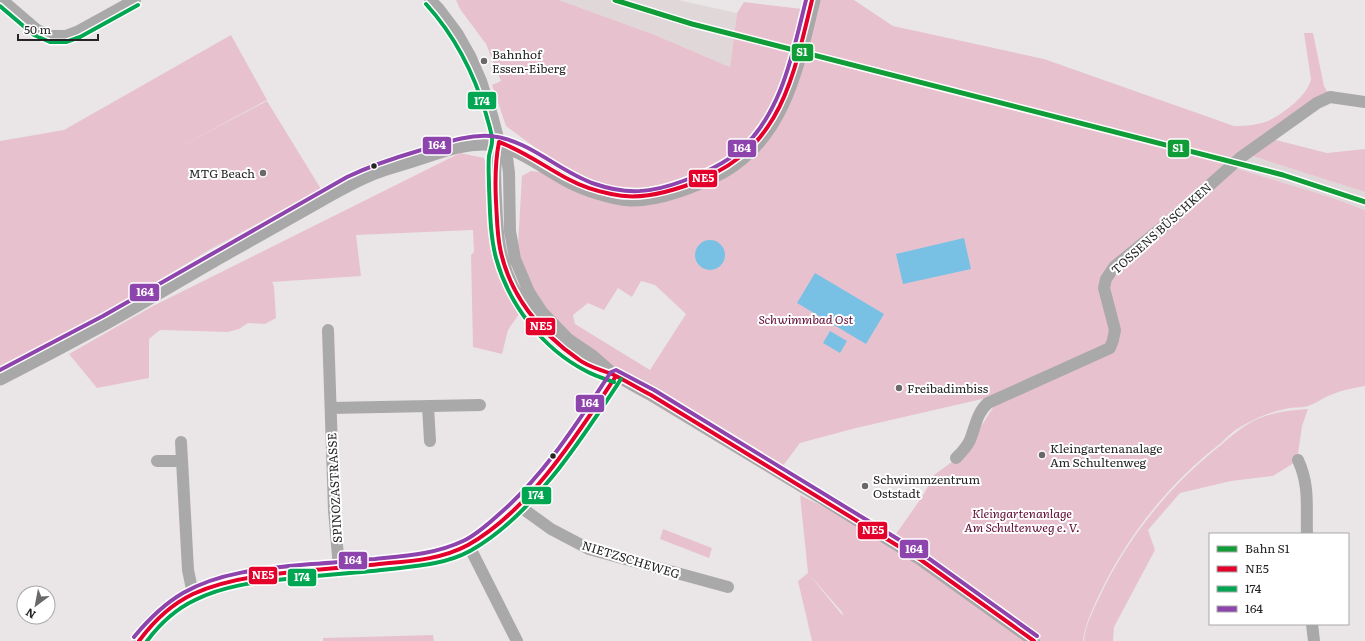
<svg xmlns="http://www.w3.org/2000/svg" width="1365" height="641" viewBox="0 0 1365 641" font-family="Literata,serif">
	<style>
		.built { fill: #e0d7d9 }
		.green { fill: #e7c2ce; fill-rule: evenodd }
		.water { fill: #79c0e5 }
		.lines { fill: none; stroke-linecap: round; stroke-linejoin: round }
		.street { stroke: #aaa9a9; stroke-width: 12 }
		.secondary { stroke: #a9a8a8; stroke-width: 17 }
		.bus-1-casing { stroke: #fff; stroke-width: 7 }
		.bus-2-casing { stroke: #fff; stroke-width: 7 }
		.bus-3-casing { stroke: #fff; stroke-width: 7 }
		.bus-1 { stroke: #e4002b; stroke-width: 4 }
		.bus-2 { stroke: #00a651; stroke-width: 4 }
		.bus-3 { stroke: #8e44ad; stroke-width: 4 }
		.rail-1-casing { stroke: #fff; stroke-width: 8 }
		.rail-1 { stroke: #109c37; stroke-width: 5 }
		.poi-dot { fill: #6b6869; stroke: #fff; stroke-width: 1.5 }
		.bus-dot { fill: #262424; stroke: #fff; stroke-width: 1.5 }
		.labels { text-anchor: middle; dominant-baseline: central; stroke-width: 4; stroke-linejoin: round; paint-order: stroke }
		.poi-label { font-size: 12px; fill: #262424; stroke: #fff; text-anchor: start }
		.street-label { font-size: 12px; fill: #262424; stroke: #fff }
		.park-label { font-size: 12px; font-style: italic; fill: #600a33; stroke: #fff }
		.line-badge { stroke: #fff; stroke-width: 1.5 }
		.badge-label { font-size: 11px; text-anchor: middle; font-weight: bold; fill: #fff }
	</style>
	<rect width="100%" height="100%" fill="#eae6e8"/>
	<path class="built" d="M 559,0 L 678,0 L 737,13 L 730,67 L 655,35 Z
		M 1249,155 L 1365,192 L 1365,210 L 1327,196 L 1235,168 Z"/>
	<path class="green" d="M 456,0 L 559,0 L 655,35 L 730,67 L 737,13 L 744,2 L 802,9 L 818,0 L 854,0 L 893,26 L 1044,59 L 1234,126 C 1245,126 1260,125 1270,120 C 1284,113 1308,95 1311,79 L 1304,33 L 1313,33 L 1324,86 L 1331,98 L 1235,168 L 1327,196 L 1365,210 L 1365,386 C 1354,388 1343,390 1333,394 C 1324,397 1317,403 1308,406 C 1303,408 1296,407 1290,408 C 1272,411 1253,419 1237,429 C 1231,433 1226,438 1221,443 C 1169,483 1127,536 1099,595 C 1092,610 1085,625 1083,641 L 812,641 L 798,581 L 808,573 L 843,616 L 842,612 L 808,573 L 800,495 L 891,541 L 922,497 L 934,475 L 964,453 L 996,403 L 982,399 L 856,428 L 800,443 L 779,471 L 651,395 L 558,329 L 517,262 L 522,176 L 531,171 L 539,172 L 547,155 L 533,146 L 506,126 L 492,85 L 501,81 L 486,44 L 460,9 ZM 641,281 L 655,285 L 686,314 L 650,370 L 575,324 L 573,315 L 588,303 L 604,310 L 618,288 L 632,297 Z
		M 231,35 L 267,100 L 174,150 L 267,101 L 321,189 L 209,250 L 101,316 L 0,371 L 0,141 L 64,130 Z
		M 1272,139 L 1327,153 L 1365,149 L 1365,192 L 1249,155 Z
		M 460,153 L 484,158 L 488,171 L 492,256 L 519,314 L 508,330 L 502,354 L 473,347 L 471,255 L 474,252 L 473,230 L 356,235 L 361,276 L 272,282 L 274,286 L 276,318 L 265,324 L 248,323 L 239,329 L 228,332 L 160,330 L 149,339 L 149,378 L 97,388 L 69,354 L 153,306 Z
		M 1308,409 L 1302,426 L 1297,461 L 1273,476 L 1231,481 L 1180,493 L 1148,530 L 1155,550 L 1114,627 L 1113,641 L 1084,641 C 1085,626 1093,611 1099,598 C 1127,538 1169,486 1221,445 C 1231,436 1243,426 1255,420 C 1272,412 1290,410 1308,409 Z
		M 663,529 L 712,548 L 709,558 L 660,539 Z
		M 433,635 L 434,641 L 323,641 L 323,638 Z"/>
	<path class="water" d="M 964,238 L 971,269 L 903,284 L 896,254 Z
		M695 255a15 15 0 1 1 30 0a15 15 0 1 1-30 0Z
		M 815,273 L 884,314 L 866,344 L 797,303 Z
		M 830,331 L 847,341 L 840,353 L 823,343 Z"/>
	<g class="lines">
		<path class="street" d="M 2,0 L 37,30 L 51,36 L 66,36 L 77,32 L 135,0
			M 430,0 L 439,9 L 457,33 L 470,56 L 481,81 L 492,115 L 499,142 L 507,157 L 509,173 L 510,231 L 515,259 L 529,292 L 542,312 L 568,339 L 593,356 L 609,370
			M 499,142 C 494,162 495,179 496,199 C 497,219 497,238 502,256 C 511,298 544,335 577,359 C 589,368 603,370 616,376 C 628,382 639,389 651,395 L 821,498 L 921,560 L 1034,641
			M 328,330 L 334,510 L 339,568
			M 428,406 L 430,441
			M 331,408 L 480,405
			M 181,442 L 188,570 L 193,594
			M 956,458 C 961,453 967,447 970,440 C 975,428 977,412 988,403 L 1110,348 L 1113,340 L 1115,330 L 1104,288 L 1106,279 L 1114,267 L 1164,226 L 1240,158 L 1317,103 L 1330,97 L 1365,102
			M 1298,460 C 1310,486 1306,507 1307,534
			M 157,461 L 182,461
			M 519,506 L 551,529 L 589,549 L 728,587
			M 468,544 L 517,641
			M 1312,624 L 1314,641
			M 139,641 C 151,624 174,603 193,594 C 227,578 265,575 302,571 C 329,569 356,566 383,564 C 411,561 442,559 468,545 C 527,512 579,432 616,376"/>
		<path class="secondary" d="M 0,377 C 35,359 71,340 106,321 C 153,295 198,267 245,241 C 268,228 291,215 314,202 C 333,191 352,180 372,172 C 386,166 401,163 415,158 C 429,154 444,148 458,145 C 508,133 528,157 568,179 C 585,188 612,197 630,198 C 659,199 696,184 721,171 C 784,136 796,64 812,0"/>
		<g class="bus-1-casing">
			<path id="bus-1" d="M 499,142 C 495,162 495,182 496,202 C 497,217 497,233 500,248 C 509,294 540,333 578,359 C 589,368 604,370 616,376 C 628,382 639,389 651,395 L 921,560 L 1034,641
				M 499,142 C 524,151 545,167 568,179 C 581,186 596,191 611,194 C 636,200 661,194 685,186 C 779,154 791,87 812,0
				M 139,641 C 153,622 172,604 193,594 C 222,581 253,576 284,573 C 319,569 354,567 389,563 C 416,561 444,558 468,545 C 530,510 577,435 616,376"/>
		</g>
		<g class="bus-2-casing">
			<path id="bus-2" d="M 426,4 C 455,36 474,73 486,114 C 488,122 491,130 492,138 C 493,144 490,150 489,156 C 488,165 489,176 489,186 C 490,210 490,235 496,258 C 509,305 543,349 586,371 C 595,376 605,379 614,382
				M 0,6 L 34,35 L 50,42 L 66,42 L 80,37 L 138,5
				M 147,641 C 159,625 176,609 195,600 C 223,586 255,582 286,579 C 321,575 356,573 391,569 C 418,566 446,564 470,551 C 532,517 583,437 621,379"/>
		</g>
		<g class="bus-3-casing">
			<path id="bus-3" d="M 0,370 L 103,316 L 347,177 C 370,166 394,158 418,151 C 442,144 466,134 491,136 C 530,140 559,172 595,184 C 627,195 651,193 683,181 C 702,174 722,165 738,152 C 782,115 793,52 806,0
				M 134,637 C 148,620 164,604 183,593 C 221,571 269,568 312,564 C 333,563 354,560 375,559 C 404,556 436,554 463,541 C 476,535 487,525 497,516 C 544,476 577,423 611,372 L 616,370 L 654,390 L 924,555 L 1037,636"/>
		</g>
		<use href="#bus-1" class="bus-1"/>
		<use href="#bus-2" class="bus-2"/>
		<use href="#bus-3" class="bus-3"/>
		<g class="rail-1-casing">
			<path id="rail-1" d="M 615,0 L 692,24 L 1283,175 L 1365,202"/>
		</g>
		<use href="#rail-1" class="rail-1"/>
	</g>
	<g class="poi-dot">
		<circle cx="484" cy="61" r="4"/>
		<circle cx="263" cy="173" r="4"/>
		<circle cx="899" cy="388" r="4"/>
		<circle cx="1042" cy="455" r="4"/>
		<circle cx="865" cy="486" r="4"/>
	</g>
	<g class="bus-dot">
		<circle cx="374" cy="166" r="3.5"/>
		<circle cx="553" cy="456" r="3.5"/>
	</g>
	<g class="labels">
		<g class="poi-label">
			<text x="492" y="54">Bahnhof<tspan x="492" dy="14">Essen-Eiberg</tspan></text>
			<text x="255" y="173" text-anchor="end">MTG Beach</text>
			<text x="907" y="388">Freibadimbiss</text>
			<text x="1050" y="448">Kleingartenanalage<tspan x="1050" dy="14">Am Schultenweg</tspan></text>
			<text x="873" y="479">Schwimmzentrum<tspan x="873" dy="14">Oststadt</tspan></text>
		</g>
		<g class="street-label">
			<text transform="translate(1161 228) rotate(-42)">TOSSENS BÜSCHKEN</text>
			<text transform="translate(334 488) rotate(-93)">SPINOZASTRASSE</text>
			<text transform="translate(631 559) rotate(17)">NIETZSCHEWEG</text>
		</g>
		<g class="park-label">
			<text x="806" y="319">Schwimmbad Ost</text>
			<text x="1022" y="513">Kleingartenanlage<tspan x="1022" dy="14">Am Schultenweg e. V.</tspan></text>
		</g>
	</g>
	<g class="line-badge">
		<rect x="791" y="43" width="23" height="19" rx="4" fill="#109c37"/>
		<rect x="467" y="91" width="30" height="19" rx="4" fill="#00a651"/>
		<rect x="422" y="136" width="30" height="19" rx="4" fill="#8e44ad"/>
		<rect x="727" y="139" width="30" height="19" rx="4" fill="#8e44ad"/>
		<rect x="1167" y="139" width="23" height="19" rx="4" fill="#109c37"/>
		<rect x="688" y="169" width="30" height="19" rx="4" fill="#e4002b"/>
		<rect x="129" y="283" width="31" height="19" rx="4" fill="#8e44ad"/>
		<rect x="525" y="317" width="31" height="19" rx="4" fill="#e4002b"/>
		<rect x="575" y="394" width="30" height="19" rx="4" fill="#8e44ad"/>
		<rect x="521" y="486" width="31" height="19" rx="4" fill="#00a651"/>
		<rect x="857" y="521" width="31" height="19" rx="4" fill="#e4002b"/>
		<rect x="899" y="539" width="30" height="20" rx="4" fill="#8e44ad"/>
		<rect x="338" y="551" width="30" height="19" rx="4" fill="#8e44ad"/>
		<rect x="248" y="566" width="30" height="19" rx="4" fill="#e4002b"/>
		<rect x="287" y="568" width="30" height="19" rx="4" fill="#00a651"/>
	</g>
	<g class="badge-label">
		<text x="802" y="56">S1</text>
		<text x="482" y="105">174</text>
		<text x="437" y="149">164</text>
		<text x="742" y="152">164</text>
		<text x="1178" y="152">S1</text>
		<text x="703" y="182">NE5</text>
		<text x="145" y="296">164</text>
		<text x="541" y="330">NE5</text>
		<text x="590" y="407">164</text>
		<text x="536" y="499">174</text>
		<text x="873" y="534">NE5</text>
		<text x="914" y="553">164</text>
		<text x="353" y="564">164</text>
		<text x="263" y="579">NE5</text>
		<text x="302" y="581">174</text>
	</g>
	<rect x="1209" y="533" width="140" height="92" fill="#ffffff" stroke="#a8a7a7"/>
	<rect x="1217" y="546" width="20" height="6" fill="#109c37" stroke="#a8a7a7"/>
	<text x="1245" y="553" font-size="12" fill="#262424">Bahn S1</text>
	<rect x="1217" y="566" width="20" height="6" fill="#e4002b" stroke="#a8a7a7"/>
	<text x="1245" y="573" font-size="12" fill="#262424">NE5</text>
	<rect x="1217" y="586" width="20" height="6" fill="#00a651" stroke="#a8a7a7"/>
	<text x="1245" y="593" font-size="12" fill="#262424">174</text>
	<rect x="1217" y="606" width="20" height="6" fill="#8e44ad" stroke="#a8a7a7"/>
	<text x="1245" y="613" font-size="12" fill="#262424">164</text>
	<g transform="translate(36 605) rotate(212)"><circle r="19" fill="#ffffff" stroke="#a8a7a7"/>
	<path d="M0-3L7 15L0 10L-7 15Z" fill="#6b6869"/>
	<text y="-6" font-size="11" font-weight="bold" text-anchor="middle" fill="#262424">N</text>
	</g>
	<path d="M18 34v6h80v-6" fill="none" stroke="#262424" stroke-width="2"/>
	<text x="24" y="34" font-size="12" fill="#262424" stroke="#ffffff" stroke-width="3" paint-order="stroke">50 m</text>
</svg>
